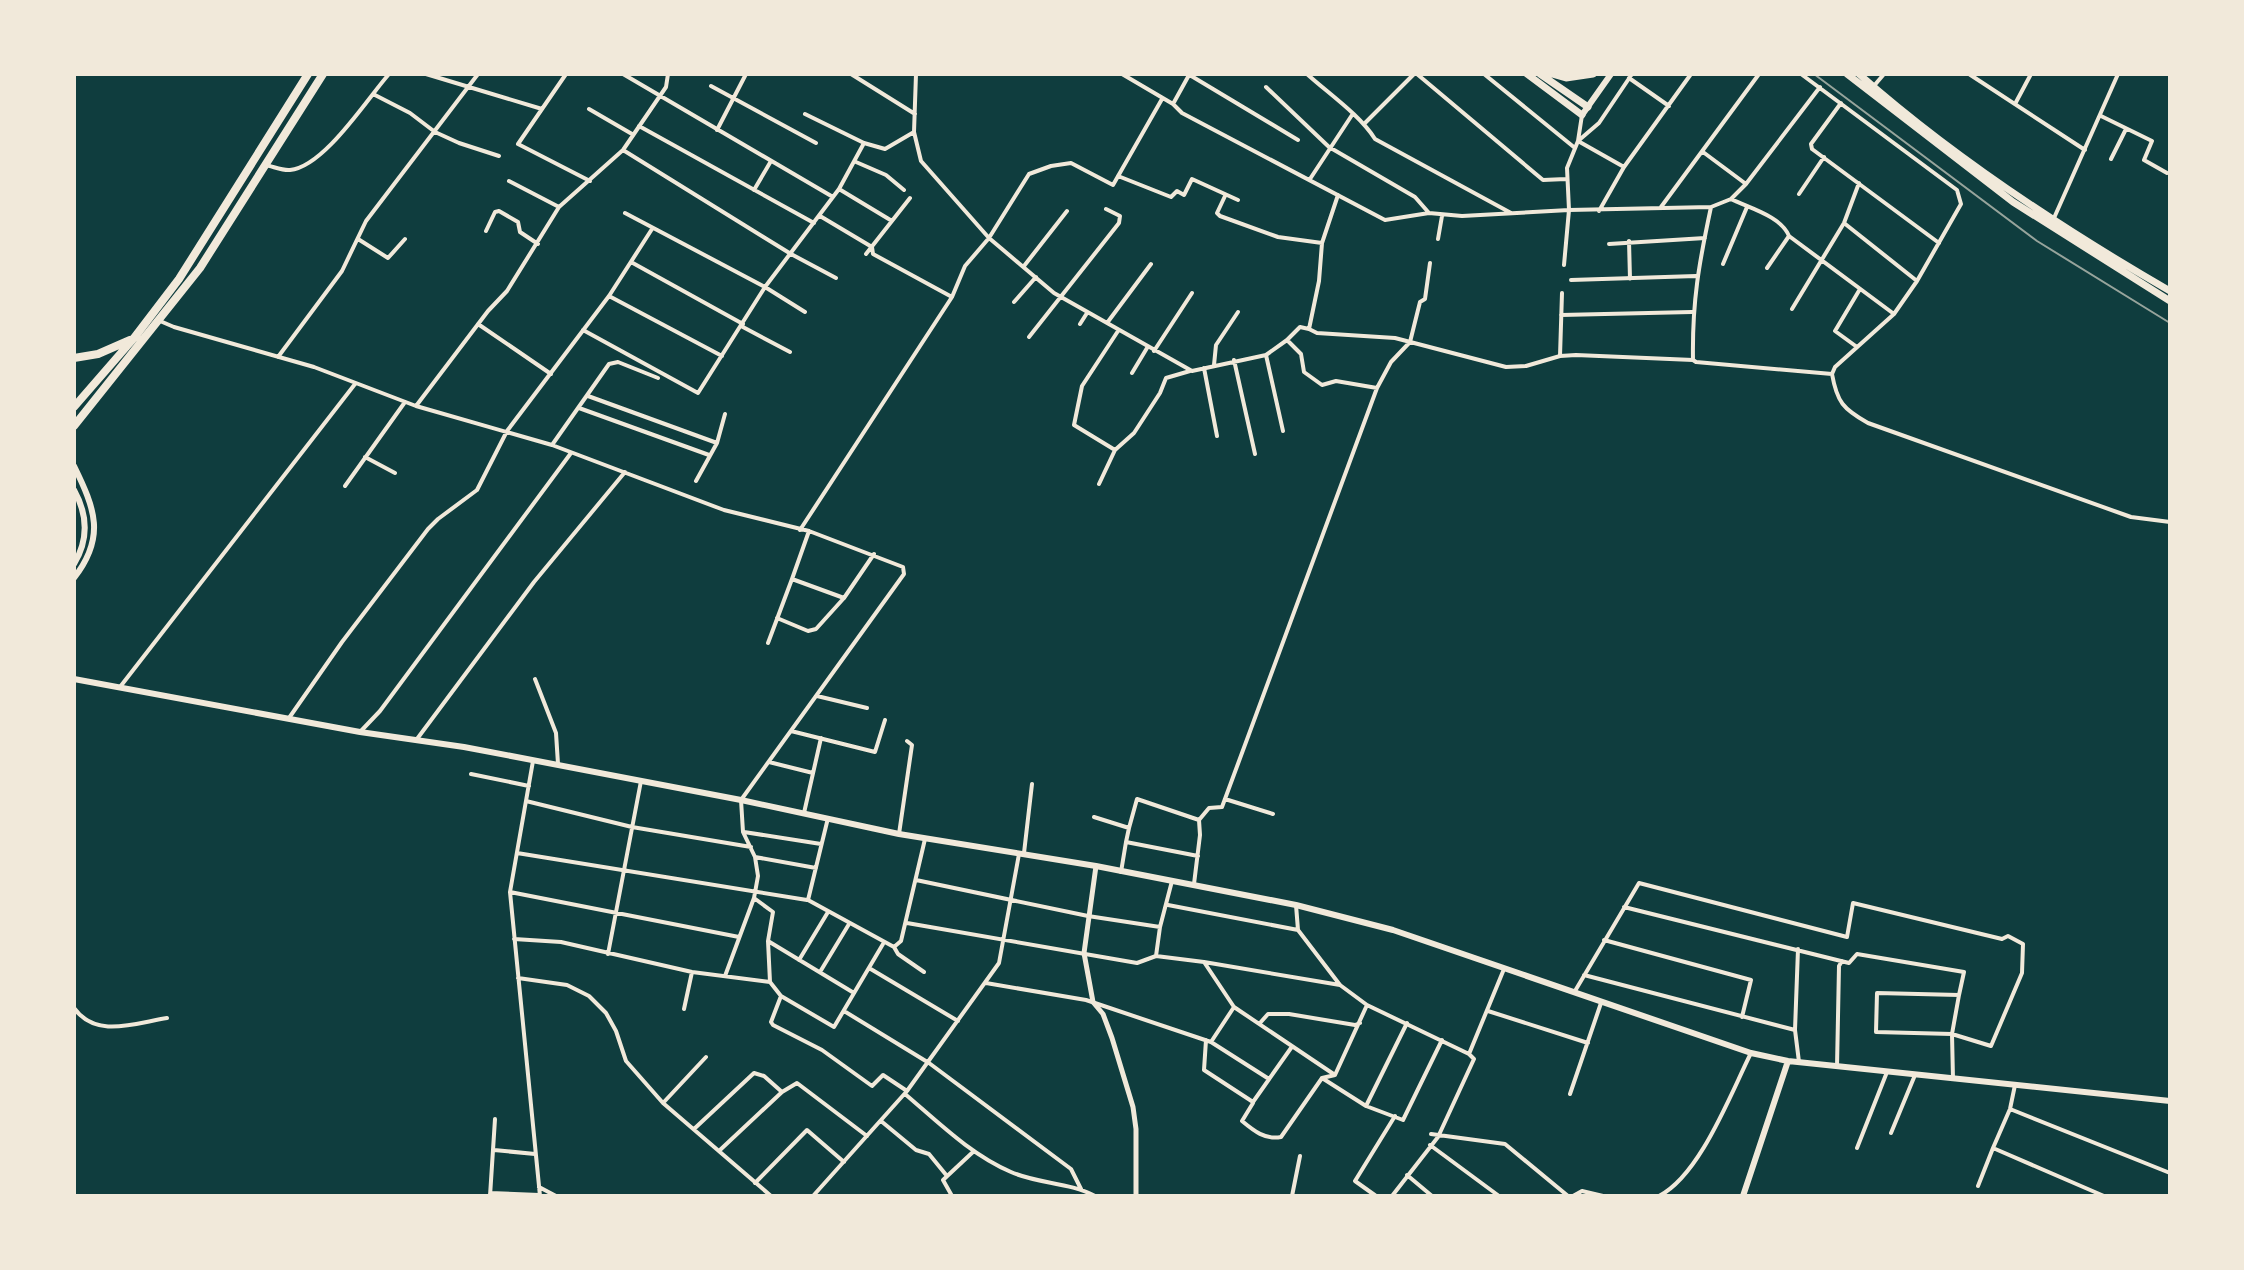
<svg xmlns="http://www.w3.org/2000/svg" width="2244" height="1270" viewBox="0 0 2244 1270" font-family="'Golos Text',sans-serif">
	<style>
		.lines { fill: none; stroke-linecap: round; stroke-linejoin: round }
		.minor { stroke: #f1e9da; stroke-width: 4 }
		.tertiary { stroke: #f1e9da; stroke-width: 5 }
		.secondary { stroke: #f1e9da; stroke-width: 6 }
		.primary { stroke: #f1e9da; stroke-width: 7 }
		.trunk { stroke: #f1e9da; stroke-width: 7 }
		.motorway { stroke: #f1e9da; stroke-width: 8 }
		.tram { stroke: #97a49c; stroke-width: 2 }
	</style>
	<rect width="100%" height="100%" fill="#0f3d3e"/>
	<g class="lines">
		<path class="minor" d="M 426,74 L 542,109
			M 566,74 L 518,144 L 590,181
			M 623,74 L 833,197
			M 851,74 L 915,114
			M 916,74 L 914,132 L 921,161 L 989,238 L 1054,293 L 1192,371 L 1266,355 L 1287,340 L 1300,327 L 1309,329 L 1319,281 L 1322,243 L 1338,195
			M 1122,74 L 1173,104 L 1182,113 L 1385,220 L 1429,213 L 1462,216 L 1569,210 L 1711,207 L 1731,199 C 1749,208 1781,216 1789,236 L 1894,314
			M 1188,74 L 1298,140
			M 1307,74 C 1329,94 1360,115 1375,139 L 1511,213
			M 1417,74 L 1543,180 L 1566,179
			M 1484,74 L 1575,148
			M 1969,74 L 2085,150
			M 1629,78 L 1669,106
			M 711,86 L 816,143
			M 1266,87 L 1329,147 L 1415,197 L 1429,213
			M 1873,87 L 1884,74
			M 373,94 L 410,113 L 435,132 L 459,143 L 499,156
			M 1841,103 L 1811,144 L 1812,149 L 1939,243
			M 1173,104 L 1189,75
			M 2015,104 L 2031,74
			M 589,109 L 632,134
			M 805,114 L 864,143
			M 2101,116 L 2152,141 L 2144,160 L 2167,173
			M 1365,123 L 1414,74
			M 639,126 L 814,223
			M 717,130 L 746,74
			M 623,150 L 791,254 L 836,278
			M 1703,152 L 1746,184
			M 2111,159 L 2126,129
			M 856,162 L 886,175 L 904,190
			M 265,165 C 272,166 283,171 290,170 C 324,167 367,99 389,74
			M 1624,167 L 1578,141 L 1599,123 L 1632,74
			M 1118,176 L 1171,197 L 1177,191 L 1184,195 L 1192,179 L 1238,200
			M 1310,179 L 1352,115
			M 509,181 L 559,207
			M 839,189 L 892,221
			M 754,190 L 771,161
			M 1799,194 L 1824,157
			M 1225,196 L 1217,213 L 1220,216 L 1278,237 L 1322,243
			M 1731,199 L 1746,184 L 1820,87
			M 1661,207 L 1759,74
			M 1599,211 L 1624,167 L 1691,74
			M 625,213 L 765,287 L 805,312
			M 820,216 L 872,247 L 873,254 L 952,297
			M 2054,218 L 2118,74
			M 1844,223 L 1917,281
			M 486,231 L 495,212 L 499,211 L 518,222 L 520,232 L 538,244
			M 358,239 L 388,258 L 405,239
			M 1438,239 L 1442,216
			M 1629,241 L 1630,279
			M 1609,244 L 1705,238
			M 866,254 L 910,198
			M 631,262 L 743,324
			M 1723,264 L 1747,207
			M 1564,265 L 1569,210 L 1567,168 L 1578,141 L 1582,115
			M 1024,266 L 1067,211
			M 1767,268 L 1789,236
			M 1571,280 L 1696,276
			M 609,296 L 722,356
			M 1014,302 L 1036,277
			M 1792,309 L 1844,223 L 1859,183
			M 1561,315 L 1692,312
			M 160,321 L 174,327 L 314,367 L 416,406 L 552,445 L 724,510 L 809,531 L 903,567 L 904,574 L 741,800 L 743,832 L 755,857 L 758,876 L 754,898 L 725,976
			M 1107,323 L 1151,264
			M 478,324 L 551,374
			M 1080,324 L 1087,313
			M 741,326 L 790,352
			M 1309,329 L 1317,333 L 1395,338 L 1506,367 L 1526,366 L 1560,356 L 1576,355 L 1693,360 L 1696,362 L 1832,374 L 1835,367 L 1894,314 L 1917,281 L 1961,204 L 1957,190 L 1801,74
			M 583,330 L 698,393 L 765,287 L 839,189 L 864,143 L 885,149 L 914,132
			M 1029,337 L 1119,223 L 1120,216 L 1106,209
			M 1287,340 L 1301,354 L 1304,372 L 1322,385 L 1336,381 L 1377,388
			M 1857,347 L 1835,331 L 1860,289
			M 1154,351 L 1192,293
			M 1266,355 L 1283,431
			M 1560,356 L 1562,293
			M 278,357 L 342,271 L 366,221 L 478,74
			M 1234,360 L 1255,454
			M 1693,360 C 1692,302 1699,263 1711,207
			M 1214,365 L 1216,345 L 1238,312
			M 1204,368 L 1217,436
			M 1132,373 L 1147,348
			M 1832,374 C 1837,402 1843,409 1868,423 L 2131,517 L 2170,522
			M 588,396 L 717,443
			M 416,406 L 488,311 L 507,291 L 559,207 L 623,150 L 666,87 L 668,74
			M 579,408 L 709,455
			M 552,445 L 609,364 L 618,362 L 658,378
			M 1115,450 L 1074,425 L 1082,386 L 1118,331
			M 365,457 L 395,473
			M 696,481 L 717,443 L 725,414
			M 1099,484 L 1115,450 L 1134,433 L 1160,393 L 1166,378 L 1190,371
			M 345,486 L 405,402
			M 800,530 L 952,297 L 965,266 L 989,238 L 1029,174 L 1051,166 L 1071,163 L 1113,185 L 1162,99
			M 792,579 L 809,531
			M 777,618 L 808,631 L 816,629 L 844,598
			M 768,643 L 792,579 L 844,598 L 874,554
			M 535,679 L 556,733 L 558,764
			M 120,687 L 355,384
			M 817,696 L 867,708
			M 289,718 L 342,642 L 428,529 L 438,519 L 477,490 L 507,431 L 609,296 L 652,229
			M 791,731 L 875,752 L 885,720
			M 360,732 L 380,711 L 571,453
			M 417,739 L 534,582 L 625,472
			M 533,761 L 510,892 L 540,1196
			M 769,762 L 813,773
			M 471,774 L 529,786
			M 1225,799 L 1273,814
			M 526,801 L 632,827 L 751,847
			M 804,813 L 821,738
			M 1094,817 L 1129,828 L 1126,842
			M 828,818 L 808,900 L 894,947 L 901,941 L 925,839
			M 1199,820 L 1209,808 L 1222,807 L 1377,388 L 1391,362 L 1410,342 L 1420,302 L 1425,299 L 1430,263
			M 1129,828 L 1137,799 L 1199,820 L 1200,835 L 1194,884
			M 744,832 L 821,844
			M 899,834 L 912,745 L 907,741
			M 517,853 L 807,900
			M 1024,853 L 1032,784
			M 755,857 L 816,868
			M 1121,872 L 1126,842 L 1198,856
			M 916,880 L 1088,916 L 1160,927
			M 1172,881 L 1160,927 L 1156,956 L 1204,962 L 1234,1007
			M 510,892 L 739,937
			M 754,898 L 773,912 L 768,941 L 854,993
			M 1168,905 L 1298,930
			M 1296,905 L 1298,930 L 1340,985 L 1367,1005
			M 1624,907 L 1849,963 L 1857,954 L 1964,972 L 1959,995 L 1877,993 L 1876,1032 L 1952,1034 L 1953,1079
			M 907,923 L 1137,963 L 1156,956
			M 514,939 L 561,942 L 692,972 L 770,982
			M 1604,940 L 1751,980 L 1742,1017
			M 768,941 L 770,982 L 781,996 L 834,1027 L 883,944
			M 894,947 L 898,954 L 924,972
			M 1798,949 L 1795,1030 L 1799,1062
			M 608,954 L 641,781
			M 799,960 L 828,912
			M 1204,962 L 1340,985
			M 869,968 L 958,1021
			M 820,972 L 849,924
			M 1584,975 L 1795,1030
			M 518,978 L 567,985 L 589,996 L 606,1013 L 616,1031 L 626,1061 L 663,1103 L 771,1196
			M 986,983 L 1086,1000 L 1211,1042 L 1234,1007 L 1335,1075 L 1367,1005 L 1469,1054 L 1474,1059 L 1438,1137 L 1392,1196
			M 1575,991 L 1639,883 L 1847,937 L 1853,903 L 2002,939 L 2008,936 L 2023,944 L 2022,973 L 1991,1046 L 1952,1034 L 1959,995
			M 781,996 L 771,1022 L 773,1025 L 822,1050 L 872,1086 L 883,1075 L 907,1091
			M 74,1008 C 96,1039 135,1023 167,1018
			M 684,1009 L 692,972
			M 844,1011 L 929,1063 L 1071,1169 L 1081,1189
			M 1488,1011 L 1588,1043
			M 1260,1023 L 1268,1014 L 1289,1014 L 1355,1025 L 1360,1023
			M 1407,1023 L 1366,1106 L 1403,1120 L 1442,1040
			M 1206,1040 L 1204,1070 L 1253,1102 L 1291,1048
			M 1211,1042 L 1269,1079
			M 1469,1054 L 1504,969
			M 1837,1067 L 1839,966 L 1842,961
			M 1335,1075 L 1322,1078 L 1366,1106
			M 2015,1085 L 2010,1109 L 1993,1148 L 2104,1196
			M 905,1094 C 938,1122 971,1155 1011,1172 C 1038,1184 1069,1182 1095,1196
			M 1570,1094 L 1601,1003
			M 663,1103 L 706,1057
			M 1253,1103 L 1242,1121 C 1254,1131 1265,1140 1281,1137 L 1322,1078
			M 2010,1109 L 2170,1173
			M 881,1121 L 916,1150 L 929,1154 L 947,1176
			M 694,1129 L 754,1073 L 764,1076 L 782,1092
			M 1891,1133 L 1915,1075
			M 1431,1134 L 1505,1144 L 1568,1196
			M 1430,1145 L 1499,1196
			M 1857,1148 L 1887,1072
			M 494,1150 L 535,1154
			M 720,1150 L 782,1092 L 797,1083 L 867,1136
			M 1407,1175 L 1432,1196
			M 755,1183 L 807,1130 L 844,1162
			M 1978,1186 L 1993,1148
			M 539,1187 L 556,1196
			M 490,1193 L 539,1195
			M 490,1196 L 495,1119
			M 813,1196 L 907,1091 L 999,963 L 1019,854
			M 952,1196 L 943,1180 L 974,1151
			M 1292,1196 L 1300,1156
			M 1376,1196 L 1355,1181 L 1395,1116
			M 1573,1196 L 1582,1191 L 1603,1196
			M 1659,1196 C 1700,1175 1730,1095 1751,1053"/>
		<path class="tertiary" d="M 1096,866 L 1084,953 L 1093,1002 L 1103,1014 L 1112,1038 L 1133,1107 L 1136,1129 L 1136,1196"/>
		<path class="secondary" d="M 1582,115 L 1611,74
			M 74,466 C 95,509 106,537 74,578
			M 74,490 C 88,515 89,539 74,564
			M 74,679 L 360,732 L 464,747 L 741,800 L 899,834 L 1096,866 L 1296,905 L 1393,930 L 1751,1053 L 1788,1061 L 2170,1101
			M 1743,1196 L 1788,1061"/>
		<path class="primary" d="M 1847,74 L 2013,202 L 2170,301
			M 1859,74 C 1954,158 2061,228 2170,291"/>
		<path class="trunk" d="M 1527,74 L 1582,115
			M 1540,74 L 1588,107
			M 1552,74 L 1566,78 L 1593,74"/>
		<path class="motorway" d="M 74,358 L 98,354 L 130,340
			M 74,407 L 134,338 L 179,279 L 308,74
			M 74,426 L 200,268 L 323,74"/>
		<path class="tram" d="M 1814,74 L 2037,241 L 2170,323"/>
	</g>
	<rect width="2244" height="1270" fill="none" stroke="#f1e9da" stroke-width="152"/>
</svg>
